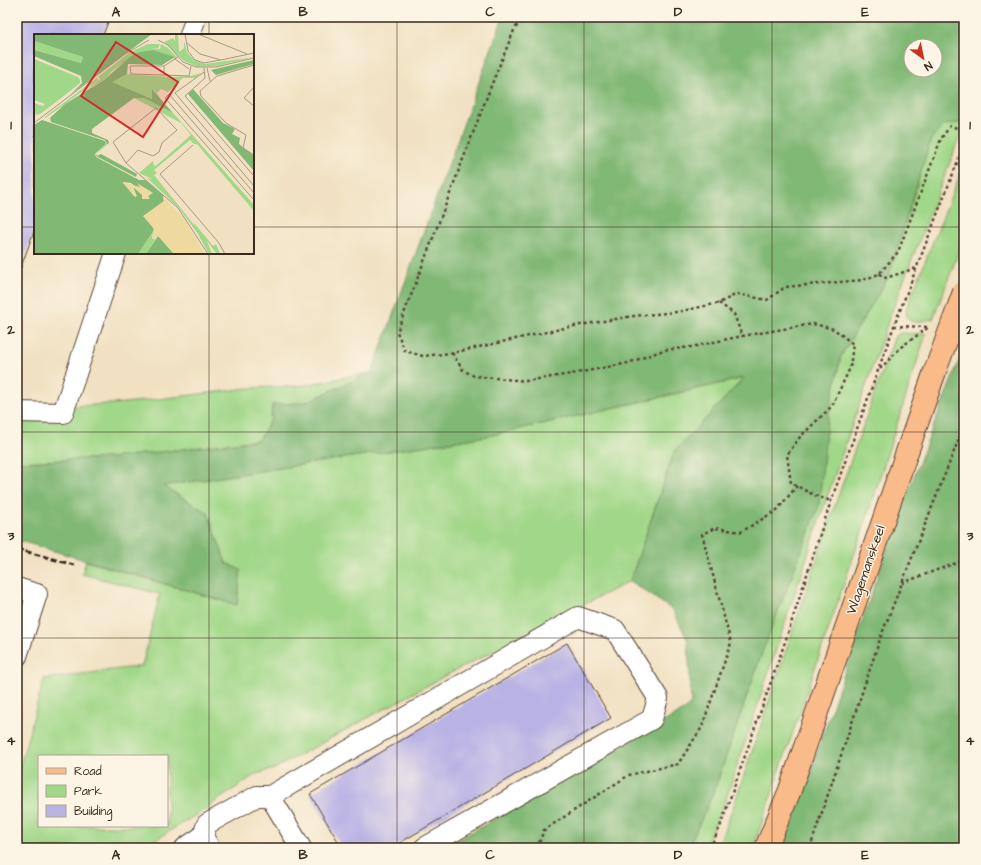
<svg xmlns="http://www.w3.org/2000/svg" width="981" height="865" viewBox="0 0 981 865" font-family="'Architects Daughter',sans-serif">
	<style>
		.green { fill: #a0d788; stroke: #6e8053; fill-rule: evenodd }
		.forest { fill: #80b874; stroke: #5e7149; fill-rule: evenodd }
		.building { fill: #b9b2e5 }
		.lines { fill: none; stroke-linecap: round; stroke-linejoin: round }
		.minor-casing { stroke: #564537; stroke-width: 22 }
		.major-casing { stroke: #564537; stroke-width: 24 }
		.path { stroke: #564537; stroke-width: 2.5; stroke-dasharray: 3 3; stroke-linecap: butt }
		.minor { stroke: #fff; stroke-width: 20 }
		.major { stroke: #fabb8b; stroke-width: 22 }
		.rail { stroke: #3b2a1e; stroke-width: 3; stroke-dasharray: 6 3; stroke-linecap: butt }
		.major-bridge-casing { stroke: #564537; stroke-width: 24; stroke-linecap: butt }
		.major-bridge { stroke: #fabb8b; stroke-width: 22 }
		.grid { fill: none; stroke: #3b2a1e; stroke-width: 1; stroke-opacity: 0.55 }
		.labels { text-anchor: middle; dominant-baseline: central; stroke-width: 3; stroke-linejoin: round; paint-order: stroke }
		.street-label { font-size: 14px; fill: #3b2a1e; stroke: #fcf5e5 }
		.inset-road { fill: none; stroke: #a89880; stroke-width: 1 }
		.view { fill: #d62828; fill-opacity: 0.15; stroke: #d62828; stroke-width: 2 }
		.inset-edge { fill: none; stroke: #3b2a1e; stroke-width: 2 }
		.neatline { fill: none; stroke: #3b2a1e; stroke-width: 1.5 }
		.grid-label { font-size: 13px; text-anchor: middle; font-weight: bold; fill: #3b2a1e }
	</style>
	<rect width="100%" height="100%" fill="#fcf5e5"/>
	<filter id="ink" filterUnits="userSpaceOnUse"><feTurbulence type="fractalNoise" baseFrequency=".025" numOctaves="2"/><feDisplacementMap in="SourceGraphic" scale="8" xChannelSelector="R" yChannelSelector="G"/><feConvolveMatrix kernelMatrix="1 2 1 2 8 2 1 2 1" color-interpolation-filters="sRGB"/></filter>
	<filter id="wash" filterUnits="userSpaceOnUse"><feTurbulence type="fractalNoise" baseFrequency=".012" numOctaves="4" result="noise"/><feDisplacementMap in="SourceGraphic" scale="16" xChannelSelector="R" yChannelSelector="G"/><feGaussianBlur stdDeviation="0.9" result="paint"/><feColorMatrix in="noise" values="0 0 0 0 0 0 0 0 0 0 0 0 0 0 0 0 0 1.4 0 .05"/><feComposite in="paint" operator="in"/></filter>
	<g filter="url(#wash)">
		<rect width="100%" height="100%" fill="#f1e1c2"/>
		<path class="green" d="M 964,122 L 964,126 L 893,308 L 825,503 L 724,805 L 704,848 L 688,848 L 713,794 L 760,658 L 827,422 L 841,356 L 888,278 L 931,139 L 945,125 Z
			M 964,164 L 964,238 L 933,319 C 920,321 903,328 907,307 Z
			M 900,333 L 926,334 L 866,520 L 753,848 L 717,848 L 734,805 L 835,505 L 895,336 Z
			M 372,372 L 306,402 L 272,405 L 271,420 L 259,440 L 109,458 L 17,462 L 17,410 L 125,403 L 249,388 L 300,386 Z
			M 745,378 L 674,452 L 630,581 L 443,677 L 274,769 L 256,774 L 199,813 L 142,848 L 17,848 L 17,777 L 44,679 L 142,666 L 160,594 L 82,574 L 86,561 L 237,605 L 226,563 L 208,513 L 163,486 L 488,436 ZM 39,756 L 167,756 L 167,826 L 39,826 Z"/>
		<path class="forest" d="M 503,17 L 964,17 L 964,122 L 945,125 L 931,139 L 888,278 L 841,356 L 827,422 L 819,506 L 760,658 L 713,794 L 688,848 L 444,848 L 683,711 L 691,703 L 688,641 L 673,610 L 630,581 L 674,452 L 744,378 L 488,436 L 163,486 L 208,513 L 226,563 L 241,570 L 237,605 L 17,540 L 17,462 L 109,458 L 259,440 L 271,420 L 272,405 L 306,402 L 372,372 ZM 911,46 L 935,46 L 935,70 L 911,70 Z
			M 964,348 L 964,848 L 781,848 L 792,825 L 899,514 Z"/>
		<g id="blocks">
			<path class="building" d="M 17,17 L 110,17 L 103,35 L 35,35 L 35,228 L 19,273 L 17,273 Z
				M 567,643 L 611,718 L 391,848 L 342,848 L 310,794 Z"/>
		</g>
	</g>
	<g filter="url(#ink)">
		<use href="#blocks" fill-opacity="0" stroke="#564537" stroke-width="1"/>
		<g class="lines">
			<g class="minor-casing">
				<path id="minor" d="M 190,35 L 196,17
					M 17,412 L 63,413 L 116,253
					M 17,588 L 37,594 L 17,656
					M 270,796 L 301,848
					M 203,836 L 207,824 L 257,796 L 270,796 L 578,617 L 615,630 L 658,698 L 652,719 L 424,848
					M 185,848 L 203,836 L 209,847"/>
			</g>
			<g class="major-casing">
				<path id="major" d="M 766,848 L 790,790 L 934,374"/>
			</g>
			<path class="path" d="M 526,17 L 515,28 L 491,86 L 397,332 L 405,351 L 423,356 L 452,353 L 574,326 L 634,316 L 677,312 L 719,303 L 737,294 L 767,300 L 785,287 L 863,280 L 879,274 L 898,252 L 941,139 L 950,126 L 961,129 L 964,131
				M 879,274 L 886,278 L 916,268
				M 719,303 L 734,314 L 742,336 L 813,324 L 834,329 L 853,344 L 850,368 L 832,406 L 800,437 L 787,455 L 791,483 L 814,495 L 831,501
				M 894,326 L 930,327
				M 452,353 L 463,370 L 474,376 L 526,381 L 577,373 L 628,363 L 664,350 L 691,347 L 742,336
				M 880,369 L 901,347 L 929,327
				M 902,583 L 964,560
				M 537,848 L 544,830 L 629,775 L 678,764 L 702,727 L 731,643 L 702,534 L 715,528 L 741,532 L 777,510 L 797,486
				M 710,848 L 720,827 L 785,642 L 831,501 L 894,326 L 964,145
				M 810,848 L 881,636 L 964,426"/>
			<use href="#minor" class="minor"/>
			<use href="#major" class="major"/>
			<path class="rail" d="M 17,549 L 74,565"/>
			<g class="major-bridge-casing">
				<path id="major-bridge" d="M 934,374 L 964,292"/>
			</g>
			<use href="#major-bridge" class="major-bridge"/>
		</g>
	</g>
	<path class="grid" d="M 209,17 L 209,35M 397,17 L 397,848M 584,17 L 584,848M 772,17 L 772,848M 17,227 L 35,227M 253,227 L 964,227M 209,253 L 209,848M 17,432 L 964,432M 17,638 L 964,638"/>
	<g class="labels">
		<g class="street-label">
			<text transform="translate(866 570) rotate(-71)">Wagemanskeel</text>
		</g>
	</g>
	<g transform="translate(34 34)">
		<rect width="220" height="220" fill="#f1e1c2"/>
		<path d="M 141,0 L 144,0 L 145,18 L 150,14 L 150,7 L 153,18 L 160,26 L 171,30 L 220,23 L 183,32 L 164,33 L 150,27 L 130,8 L 139,4 L 141,7 ZM 0,7 L 49,23 L 47,29 L 0,16 ZM 114,10 L 126,10 L 124,14 L 117,14 L 126,15 L 127,10 L 134,14 L 143,23 L 140,25 L 140,23 L 119,16 L 105,18 L 78,37 L 70,46 L 53,55 L 103,17 L 66,45 L 64,43 L 96,18 ZM 0,25 L 44,43 L 46,46 L 46,49 L 31,61 L 6,80 L 0,81 L 0,69 L 9,72 L 11,70 L 0,66 ZM 167,39 L 161,44 L 149,44 L 134,58 L 127,55 L 123,59 L 126,64 L 119,55 L 118,65 L 77,48 L 93,40 L 137,43 L 156,42 ZM 63,44 L 64,46 L 10,85 L 12,82 ZM 100,64 L 110,64 L 139,79 L 220,171 L 220,177 L 163,110 L 160,110 L 156,106 L 120,136 L 123,139 L 120,141 L 161,192 L 160,189 L 179,212 L 182,210 L 186,220 L 183,220 L 173,207 L 178,220 L 175,220 L 164,200 L 145,174 L 112,143 L 118,146 L 116,144 L 105,139 L 119,127 L 120,132 L 123,131 L 157,101 L 147,89 ZM 120,196 L 118,202 L 120,206 L 122,204 L 112,220 L 104,220 Z" fill="#a0d788"/>
		<path d="M 0,0 L 118,0 L 37,60 L 48,49 L 47,42 L 0,22 L 0,16 L 47,29 L 49,23 L 0,7 ZM 119,16 L 141,23 L 128,31 L 94,30 L 93,40 L 78,48 L 118,65 L 118,55 L 139,79 L 110,64 L 100,64 L 58,95 L 58,99 L 74,106 L 75,109 L 62,120 L 63,122 L 67,120 L 89,132 L 103,140 L 102,143 L 62,122 L 62,120 L 73,110 L 71,106 L 17,88 L 16,84 L 31,70 L 70,46 L 96,23 L 105,18 ZM 220,26 L 220,30 L 182,41 L 177,36 ZM 159,55 L 189,89 L 201,95 L 198,100 L 206,104 L 205,110 L 220,122 L 220,137 L 154,60 ZM 8,86 L 71,107 L 72,110 L 61,120 L 62,123 L 105,146 L 111,146 L 129,161 L 130,167 L 113,180 L 120,196 L 104,220 L 0,220 L 0,91 ZM 89,148 L 97,149 L 103,154 L 111,154 L 118,159 L 108,165 L 108,160 L 100,153 L 100,162 ZM 124,202 L 140,220 L 112,220 Z" fill="#80b874" fill-rule="evenodd"/>
		<path d="M 88,148 L 106,153 L 103,149 L 119,159 L 114,162 L 116,165 L 108,165 L 108,161 L 99,153 L 103,162 L 101,163 ZM 129,163 L 150,185 L 171,220 L 140,220 L 124,202 L 118,205 L 120,195 L 109,182 L 130,167 Z" fill="#eeda9e"/>
		<path class="inset-road" d="M 151,0 L 154,17 L 161,26 L 170,29 L 186,26M 164,0 L 213,20M 124,6 L 134,11 L 149,28 L 162,33 L 182,33 L 220,24M 153,9 L 166,20 L 187,26 L 220,19M 144,23 L 130,32 L 130,41 L 155,42 L 157,32M 141,25 L 155,35M 220,31 L 183,42 L 166,57 L 167,62 L 192,89 L 212,101 L 209,114 L 220,121M 170,34 L 171,44 L 151,62 L 220,142M 173,34 L 176,47M 170,38 L 141,59 L 220,152M 130,41 L 97,40 L 96,32 L 130,32M 220,53 L 210,64 L 220,72M 0,89 L 91,20 L 115,6M 159,111 L 126,140 L 185,209 L 191,220M 92,129 L 79,108 L 122,74 L 143,96 L 128,109 L 125,118 L 119,122 L 104,116 L 92,129 L 144,174 L 174,220M 220,159 L 135,60 L 131,64 L 220,166"/>
		<path class="view" d="M 82,8 L 144,48 L 109,103 L 47,62 Z"/>
		<rect width="220" height="220" class="inset-edge"/>
	</g>
	<rect width="981" height="865" fill="none" stroke="#fcf5e5" stroke-width="44"/>
	<rect x="38" y="755" width="130" height="72" fill="#fcf5e5" stroke="#afa495"/>
	<rect x="46" y="768" width="20" height="6" fill="#fabb8b" stroke="#afa495"/>
	<text x="74" y="775" font-size="12" fill="#3b2a1e">Road</text>
	<rect x="46" y="785" width="20" height="12" fill="#a0d788" stroke="#afa495"/>
	<text x="74" y="795" font-size="12" fill="#3b2a1e">Park</text>
	<rect x="46" y="805" width="20" height="12" fill="#b9b2e5" stroke="#afa495"/>
	<text x="74" y="815" font-size="12" fill="#3b2a1e">Building</text>
	<g transform="translate(923 58) rotate(147)"><circle r="19" fill="#fcf5e5" stroke="#afa495"/>
	<path d="M0-3L7 15L0 10L-7 15Z" fill="#c8321e"/>
	<text y="-6" font-size="11" font-weight="bold" text-anchor="middle" fill="#3b2a1e">N</text>
	</g>
	<rect x="22" y="22" width="937" height="821" class="neatline"/>
	<g class="grid-label">
		<text x="116" y="16">A</text>
		<text x="303" y="16">B</text>
		<text x="490" y="16">C</text>
		<text x="678" y="16">D</text>
		<text x="865" y="16">E</text>
		<text x="11" y="129">1</text>
		<text x="970" y="129">1</text>
		<text x="11" y="334">2</text>
		<text x="970" y="334">2</text>
		<text x="11" y="540">3</text>
		<text x="970" y="540">3</text>
		<text x="11" y="745">4</text>
		<text x="970" y="745">4</text>
		<text x="116" y="859">A</text>
		<text x="303" y="859">B</text>
		<text x="490" y="859">C</text>
		<text x="678" y="859">D</text>
		<text x="865" y="859">E</text>
	</g>
</svg>
